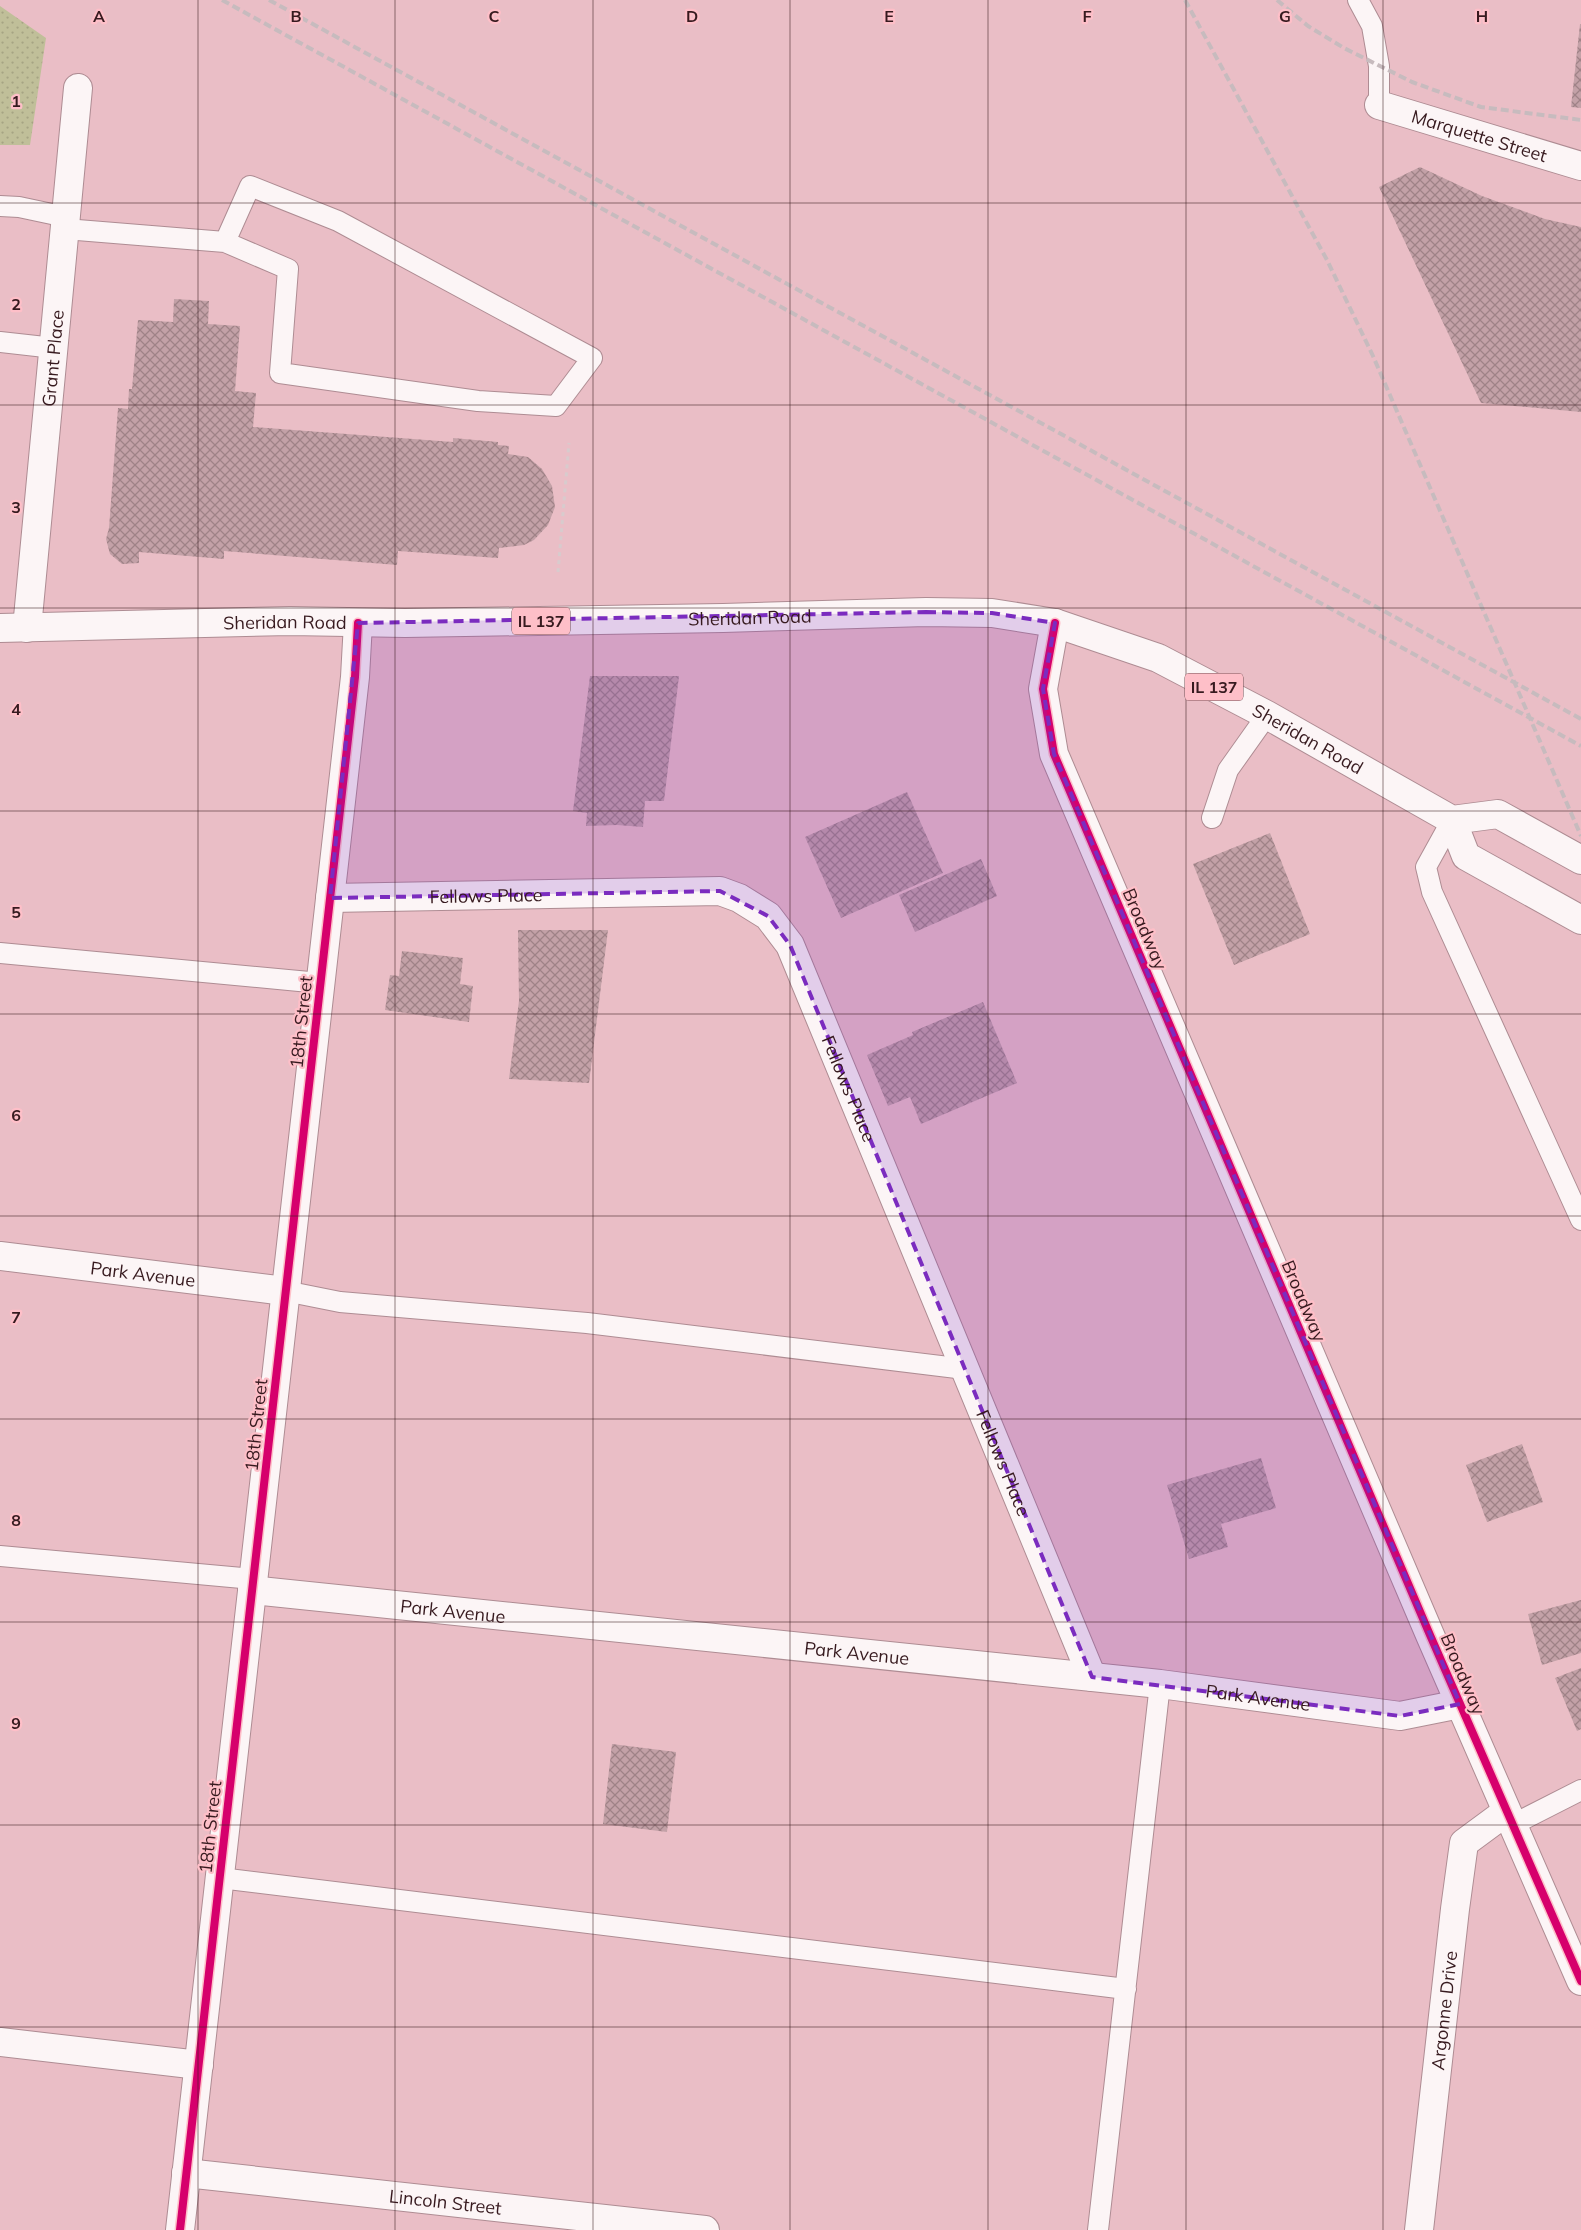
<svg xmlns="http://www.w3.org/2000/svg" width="1581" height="2230" viewBox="0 0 1581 2230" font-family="Mulish,sans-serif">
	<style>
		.grass { fill: url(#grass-dots) }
		.building { fill: url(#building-cross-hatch) }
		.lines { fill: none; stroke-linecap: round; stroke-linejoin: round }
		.service-casing { stroke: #ae8c93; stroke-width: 22 }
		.minor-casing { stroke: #ae8c93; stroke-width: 30 }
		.tertiary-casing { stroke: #ae8c93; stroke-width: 30 }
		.trunk-casing { stroke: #ae8c93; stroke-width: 30 }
		.path { stroke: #d8cbcd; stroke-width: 3; stroke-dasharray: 4 4; stroke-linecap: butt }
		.service { stroke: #fcf5f6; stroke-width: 20 }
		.minor { stroke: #fcf5f6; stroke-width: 28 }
		.tertiary { stroke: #fcf5f6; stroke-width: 28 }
		.trunk { stroke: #fcf5f6; stroke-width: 28 }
		.rail { stroke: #c7bbbe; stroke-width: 4; stroke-dasharray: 8 4; stroke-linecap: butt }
		.cycleway-casing { stroke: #febfc8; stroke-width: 11 }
		.cycleway { stroke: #d6006c; stroke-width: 8 }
		.marked { fill: #7b2cbf; fill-opacity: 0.2; stroke: #7b2cbf; stroke-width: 4; stroke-dasharray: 10 6; stroke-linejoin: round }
		.grid { fill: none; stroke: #371a1f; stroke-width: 1; stroke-opacity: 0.55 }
		.labels { text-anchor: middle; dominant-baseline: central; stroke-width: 4.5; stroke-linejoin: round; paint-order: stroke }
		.shield { fill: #febfc8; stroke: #734c52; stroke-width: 1 }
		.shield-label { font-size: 16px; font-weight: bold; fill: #371a1f }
		.street-label { font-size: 18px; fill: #371a1f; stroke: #febfc8 }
		.grid-label { font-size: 16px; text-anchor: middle; font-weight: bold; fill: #371a1f; stroke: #febfc8; stroke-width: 4.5; stroke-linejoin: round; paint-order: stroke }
	</style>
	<defs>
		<pattern id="grass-dots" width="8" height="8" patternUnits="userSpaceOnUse" patternTransform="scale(1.25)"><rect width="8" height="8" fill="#c0bf99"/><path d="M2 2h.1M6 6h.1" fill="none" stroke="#a6a483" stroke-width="1.8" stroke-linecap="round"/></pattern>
		<pattern id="building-cross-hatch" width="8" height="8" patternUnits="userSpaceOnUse" patternTransform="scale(1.25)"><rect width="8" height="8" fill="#c3a1a7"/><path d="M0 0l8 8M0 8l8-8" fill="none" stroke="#9f8287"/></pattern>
	</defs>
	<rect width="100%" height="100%" fill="#eabec6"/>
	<path class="grass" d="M 0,6 L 46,38 L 30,145 L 0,145 Z"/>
	<path class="building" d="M 1580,24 L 1581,24 L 1581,108 L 1571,107 Z
		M 1420,167 L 1482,196 L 1545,219 L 1581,227 L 1581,412 L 1481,403 L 1379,187 Z
		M 174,299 L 209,301 L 208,324 L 240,326 L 235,391 L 256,393 L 253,427 L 453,442 L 453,438 L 498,442 L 498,445 L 509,446 L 508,454 L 528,457 L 542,469 L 552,486 L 555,507 L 548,525 L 534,540 L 524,545 L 499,548 L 498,558 L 398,551 L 397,565 L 224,551 L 224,559 L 139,552 L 139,563 L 122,564 L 110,554 L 106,539 L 109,528 L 118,408 L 128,409 L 129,389 L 132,389 L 138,320 L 173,322 Z
		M 590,676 L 679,676 L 664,801 L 645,801 L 643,827 L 617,825 L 586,826 L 587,813 L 573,811 Z
		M 907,792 L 943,873 L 841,918 L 805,837 Z
		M 1270,833 L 1310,934 L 1234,965 L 1193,864 Z
		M 981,859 L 997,896 L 915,932 L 899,895 Z
		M 518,930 L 608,930 L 589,1083 L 509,1079 L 519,1001 Z
		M 402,951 L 463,958 L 460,984 L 473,986 L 469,1022 L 385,1010 L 390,975 L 399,976 Z
		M 983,1002 L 1017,1083 L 921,1124 L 910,1097 L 888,1106 L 867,1055 L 913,1035 L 912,1032 Z
		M 1522,1444 L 1543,1502 L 1487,1522 L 1466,1465 Z
		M 1261,1458 L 1276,1508 L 1221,1524 L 1228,1547 L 1189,1559 L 1167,1485 Z
		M 1581,1600 L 1581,1653 L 1542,1665 L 1528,1614 Z
		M 1581,1668 L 1581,1729 L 1577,1731 L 1555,1678 Z
		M 612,1744 L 676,1752 L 667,1832 L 603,1824 Z"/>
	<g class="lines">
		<g class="service-casing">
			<path id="service" d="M 1358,0 L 1372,26 L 1379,66 L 1379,105
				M 0,206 L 19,207 L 66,217
				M 65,229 L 225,242 L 250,186 L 338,221 L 592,358 L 556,406 L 478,401 L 280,373 L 288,269 L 225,242
				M 0,342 L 54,348
				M 1212,818 L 1228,770 L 1267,715
				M 1452,820 L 1426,867 L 1432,892 L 1581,1220
				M 0,953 L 320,983
				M 285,1291 L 340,1302 L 587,1323 L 965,1369
				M 0,1556 L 253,1579
				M 1512,1825 L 1581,1790
				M 220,1878 L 1126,1989
				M 1098,2230 L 1160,1684"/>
		</g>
		<g class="minor-casing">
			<g id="minor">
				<path id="s1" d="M 1379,105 L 1581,166"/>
				<path id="s2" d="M 27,628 L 78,88"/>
				<path id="s3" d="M 330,898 L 720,891 L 739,898 L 768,916 L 790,945 L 1092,1677"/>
				<path id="s4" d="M 0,1256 L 285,1291"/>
				<path id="s5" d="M 252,1590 L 1160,1684 L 1400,1716 L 1460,1704"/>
				<path d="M 0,2042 L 199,2065"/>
				<path id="s6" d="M 186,2173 L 705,2230"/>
				<path d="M 180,2230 L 355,677 L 358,623"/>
				<path id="s7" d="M 1419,2230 L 1455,1909 L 1464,1843 L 1506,1812"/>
			</g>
		</g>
		<g class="tertiary-casing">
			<path id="tertiary" d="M 1055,623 L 1043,689 L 1054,754 L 1430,1635 L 1581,1981"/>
		</g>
		<g class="trunk-casing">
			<g id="trunk">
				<path id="s8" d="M 0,628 L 290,621 L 405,623 L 723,618 L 926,612 L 992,613 L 1055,623 L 1158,658 L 1267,715 L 1452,820 L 1498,814 L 1581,860"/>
				<path d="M 1452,820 L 1466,856 L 1581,920"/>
			</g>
		</g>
		<path class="path" d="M 558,572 L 569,443"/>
		<use href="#service" class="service"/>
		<use href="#minor" class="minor"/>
		<use href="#tertiary" class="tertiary"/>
		<use href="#trunk" class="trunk"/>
		<path class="rail" d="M 222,0 L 1581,746
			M 269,0 L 1581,719
			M 1185,0 L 1327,260 L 1373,356 L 1581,836
			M 1277,0 L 1308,26 L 1344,48 L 1412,82 L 1481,107 L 1581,120"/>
		<g class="cycleway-casing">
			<path id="cycleway" d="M 1055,623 L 1043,689 L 1054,754 L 1430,1635 L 1581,1981
				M 180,2230 L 355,677 L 358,623"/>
		</g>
		<use href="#cycleway" class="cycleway"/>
	</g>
	<path class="marked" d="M 926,612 L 992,613 L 1055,623 L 1043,689 L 1054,754 L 1460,1704 L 1400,1716 L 1092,1677 L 790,945 L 768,916 L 720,891 L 330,898 L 358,623 Z"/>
	<path class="grid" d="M 198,0 L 198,2230M 395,0 L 395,2230M 593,0 L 593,2230M 790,0 L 790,2230M 988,0 L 988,2230M 1186,0 L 1186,2230M 1383,0 L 1383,2230M 0,203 L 1581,203M 0,405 L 1581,405M 0,608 L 1581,608M 0,811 L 1581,811M 0,1014 L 1581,1014M 0,1216 L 1581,1216M 0,1419 L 1581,1419M 0,1622 L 1581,1622M 0,1825 L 1581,1825M 0,2027 L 1581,2027"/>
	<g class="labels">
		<g class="shield">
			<rect x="512" y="607.5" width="58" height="27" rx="4"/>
			<rect x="1185" y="673.5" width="58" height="27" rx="4"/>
		</g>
		<g class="shield-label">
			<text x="541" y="621">IL 137</text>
			<text x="1214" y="687">IL 137</text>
		</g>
		<g class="street-label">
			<text stroke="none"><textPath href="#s1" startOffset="105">Marquette Street</textPath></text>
			<text stroke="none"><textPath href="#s2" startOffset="271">Grant Place</textPath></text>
			<text stroke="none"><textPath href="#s8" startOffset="750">Sheridan Road</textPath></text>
			<text stroke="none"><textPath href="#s8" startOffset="285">Sheridan Road</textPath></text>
			<text stroke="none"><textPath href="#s8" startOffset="1335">Sheridan Road</textPath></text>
			<text stroke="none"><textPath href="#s3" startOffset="156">Fellows Place</textPath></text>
			<text transform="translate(1145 929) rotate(67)">Broadway</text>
			<text transform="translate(301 1022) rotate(-84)">18th Street</text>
			<text stroke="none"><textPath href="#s3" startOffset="636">Fellows Place</textPath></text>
			<text stroke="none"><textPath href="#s4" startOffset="144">Park Avenue</textPath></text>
			<text transform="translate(1304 1301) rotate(67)">Broadway</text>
			<text transform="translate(256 1425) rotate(-84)">18th Street</text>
			<text stroke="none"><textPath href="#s3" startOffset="1041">Fellows Place</textPath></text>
			<text stroke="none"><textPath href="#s5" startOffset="202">Park Avenue</textPath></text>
			<text stroke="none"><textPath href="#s5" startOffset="608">Park Avenue</textPath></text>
			<text transform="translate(1463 1674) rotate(67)">Broadway</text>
			<text stroke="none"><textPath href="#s5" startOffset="1012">Park Avenue</textPath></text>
			<text transform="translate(210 1827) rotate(-84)">18th Street</text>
			<text stroke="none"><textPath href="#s7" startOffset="221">Argonne Drive</textPath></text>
			<text stroke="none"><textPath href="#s6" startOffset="261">Lincoln Street</textPath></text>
		</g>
	</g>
	<g class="grid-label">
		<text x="99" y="22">A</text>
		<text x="296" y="22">B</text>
		<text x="494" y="22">C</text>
		<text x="692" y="22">D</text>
		<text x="889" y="22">E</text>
		<text x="1087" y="22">F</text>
		<text x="1285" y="22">G</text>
		<text x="1482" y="22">H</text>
		<text x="16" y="107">1</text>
		<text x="16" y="310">2</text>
		<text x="16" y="513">3</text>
		<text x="16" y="715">4</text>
		<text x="16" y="918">5</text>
		<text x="16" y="1121">6</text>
		<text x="16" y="1323">7</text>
		<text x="16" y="1526">8</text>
		<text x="16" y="1729">9</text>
	</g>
</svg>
